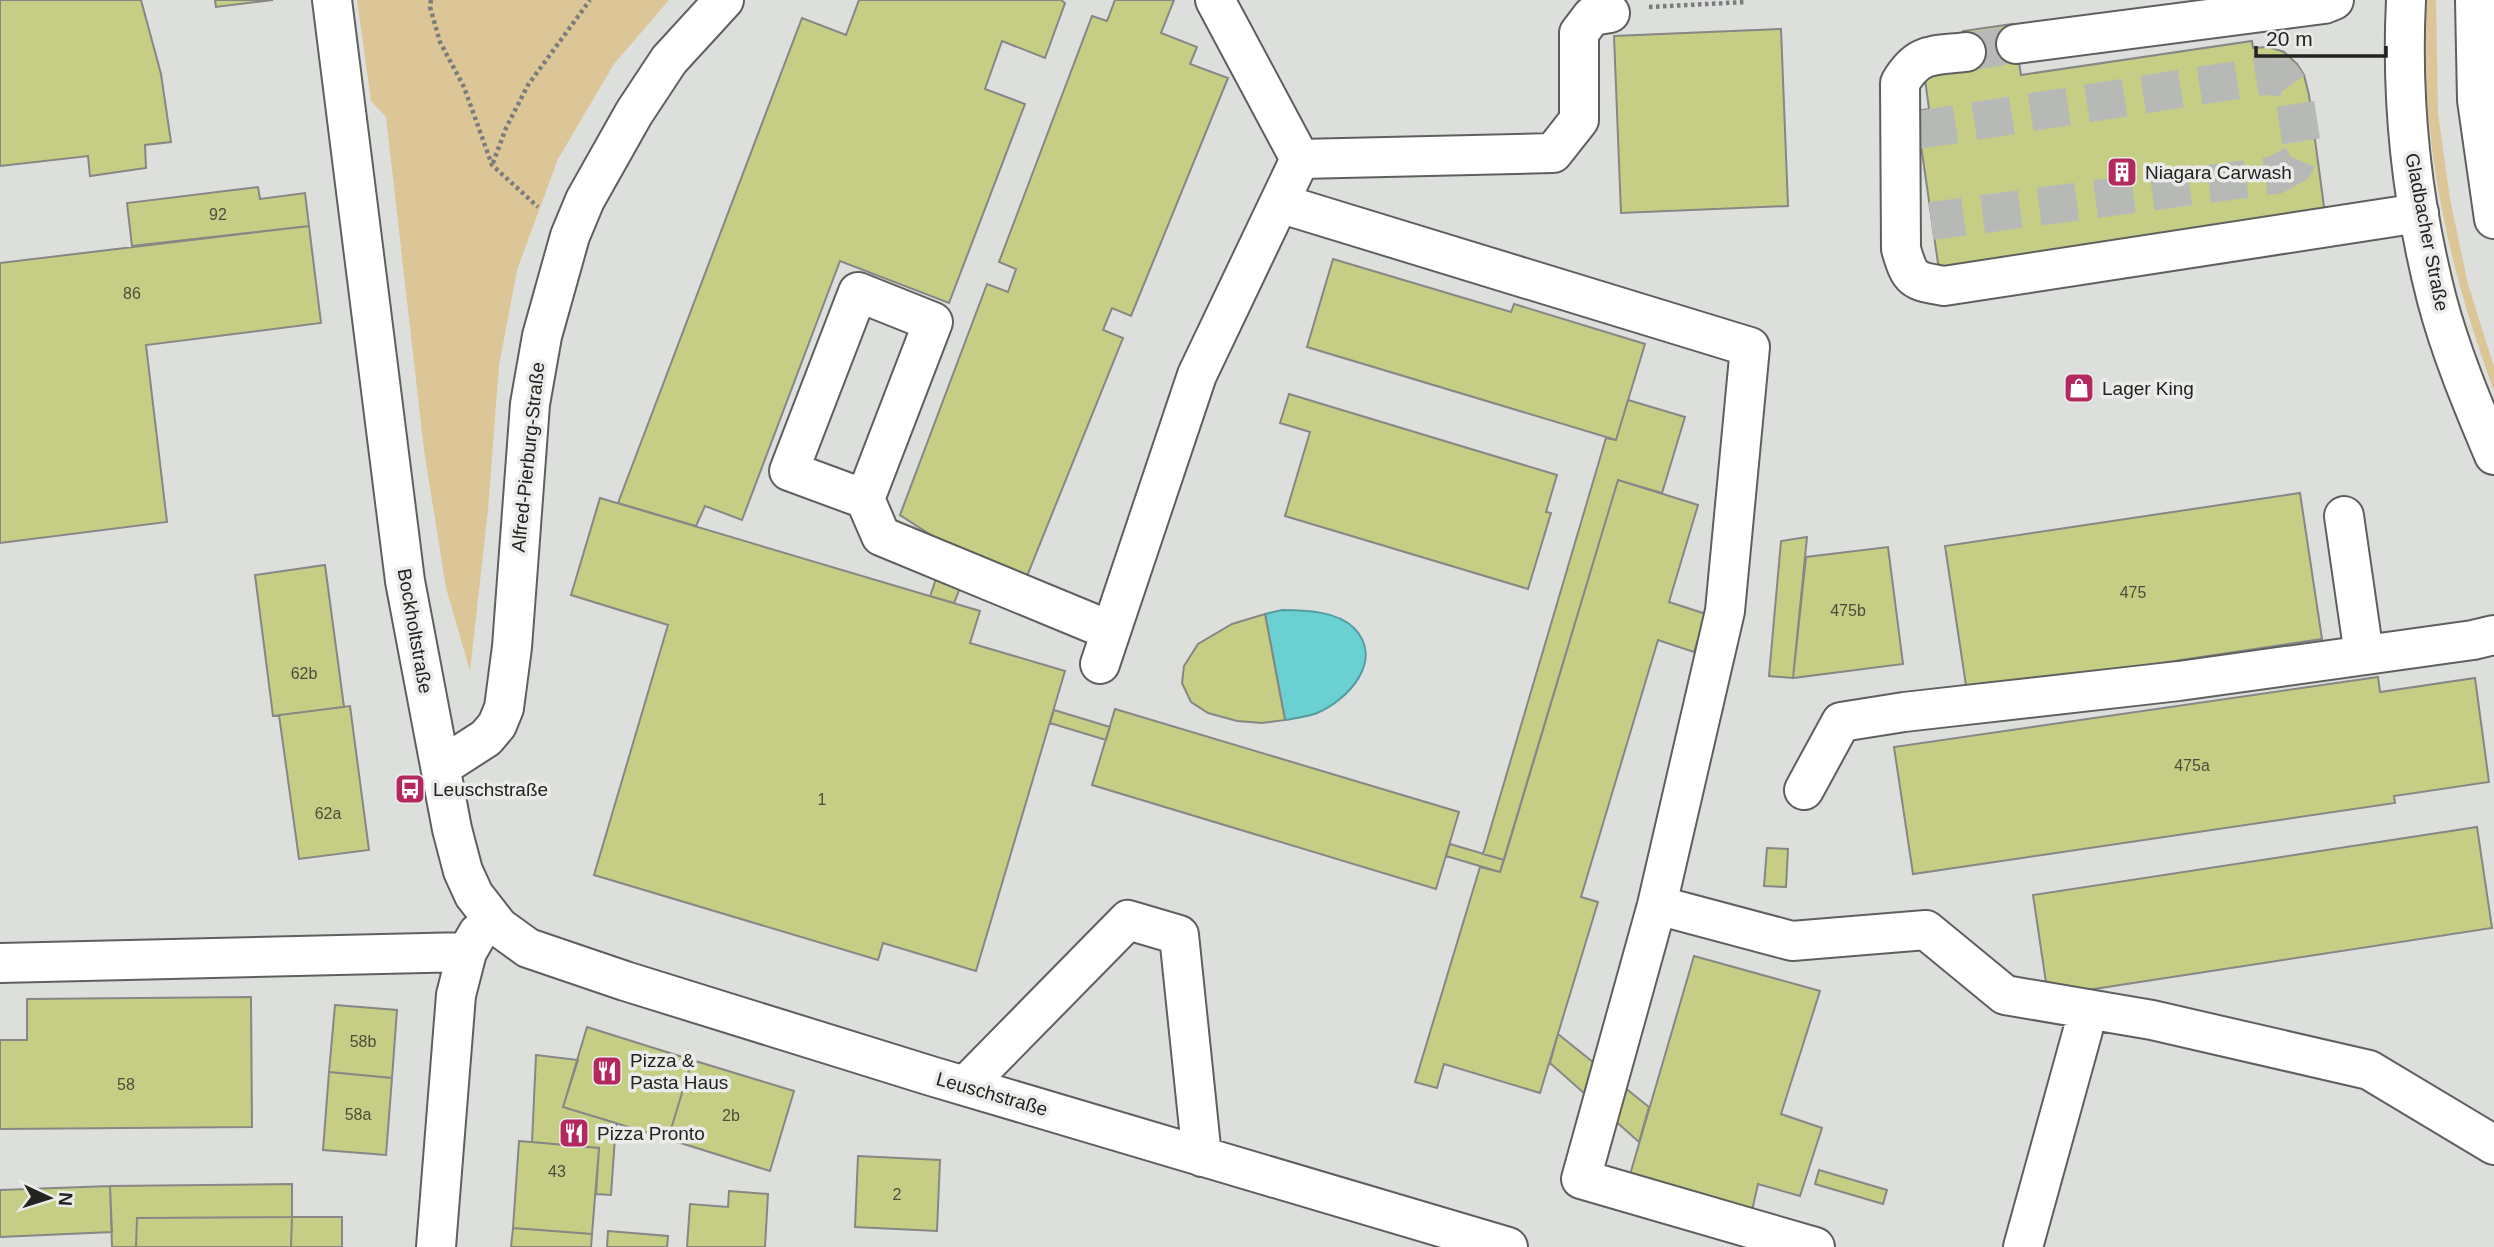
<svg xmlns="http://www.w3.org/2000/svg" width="2494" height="1247" viewBox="0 0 2494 1247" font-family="Helvetica,sans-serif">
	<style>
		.green { fill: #dcc698 }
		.water { fill: #6ad0d2; stroke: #559c9d; stroke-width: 2 }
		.building { fill: #c6ce85; stroke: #878785; stroke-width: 2 }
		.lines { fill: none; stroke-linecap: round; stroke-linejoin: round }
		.minor-tunnel { stroke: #b7b9b7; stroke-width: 38; stroke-dasharray: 38 19; stroke-linecap: butt }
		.minor-casing { stroke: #5e605e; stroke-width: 42 }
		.major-casing { stroke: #5e605e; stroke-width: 42 }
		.path { stroke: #7b7d7b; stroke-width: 4.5; stroke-dasharray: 3.5 3.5; stroke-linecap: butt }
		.minor { stroke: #fff; stroke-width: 38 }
		.major { stroke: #fff; stroke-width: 38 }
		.labels { text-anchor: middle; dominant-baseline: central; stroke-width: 7; stroke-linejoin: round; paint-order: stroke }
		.number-label { font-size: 16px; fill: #4c4e3b }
		.poi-label { font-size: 19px; fill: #232322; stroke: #eaece9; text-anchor: start }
		.street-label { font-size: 19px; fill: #232322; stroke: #eaece9 }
	</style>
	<rect width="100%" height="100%" fill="#dcdfdc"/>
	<path class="green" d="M 357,0 L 669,0 L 614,64 L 558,159 L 517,270 L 499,366 L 488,510 L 470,671 L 446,588 L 424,450 L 386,117 L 371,101 Z
		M 2427,0 L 2436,0 L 2438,113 L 2450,199 L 2468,284 L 2494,367 L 2494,391 C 2448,267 2418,133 2427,0 Z"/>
	<path class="water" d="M 1282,610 C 1305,610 1337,611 1354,628 C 1385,660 1348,700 1317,713 C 1307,717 1295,718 1285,720 L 1265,614 Z"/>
	<path class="building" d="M 0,0 L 141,0 L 161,74 L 171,142 L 145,145 L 146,168 L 90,176 L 88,156 L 0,166 Z
		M 215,0 L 273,0 L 216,7 Z
		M 859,0 L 1061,0 L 1065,3 L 1045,58 L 1002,41 L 985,89 L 1025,104 L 949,303 L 840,261 L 742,520 L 705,506 L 696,526 L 618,503 L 802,18 L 846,35 Z
		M 1115,0 L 1174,0 L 1161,33 L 1197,47 L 1190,64 L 1228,78 L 1131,316 L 1112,308 L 1103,330 L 1123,338 L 1027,576 L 948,546 L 900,515 L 987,284 L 1008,292 L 1016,269 L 999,262 L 1092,16 L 1107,21 Z
		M 2013,24 L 2021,75 L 2252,41 L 2253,48 L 2269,47 L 2284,52 L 2297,64 L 2304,75 L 2309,95 L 2325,214 L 1939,270 L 1916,111 L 1929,109 L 1924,72 L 1968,65 L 1963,31 Z
		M 1781,29 L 1788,206 L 1621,213 L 1614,36 Z
		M 258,187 L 260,199 L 305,193 L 309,226 L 132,246 L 127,203 Z
		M 309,226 L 321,323 L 146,345 L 167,522 L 0,543 L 0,263 Z
		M 1333,259 L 1511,312 L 1514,304 L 1645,344 L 1616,440 L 1307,347 Z
		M 1289,394 L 1557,475 L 1546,512 L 1551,513 L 1528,589 L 1285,516 L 1310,432 L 1280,423 Z
		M 1628,400 L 1685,417 L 1662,493 L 1618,480 L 1504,860 L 1483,854 L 1606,438 L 1616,440 Z
		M 1618,480 L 1698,505 L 1669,602 L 1706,614 L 1694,652 L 1658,640 L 1581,897 L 1598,902 L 1540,1093 L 1444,1064 L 1437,1088 L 1415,1082 L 1480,867 L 1500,872 Z
		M 2300,493 L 2322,639 L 1967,692 L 1945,546 Z
		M 600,498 L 980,611 L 970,643 L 1065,671 L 976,971 L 883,943 L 878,960 L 594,875 L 668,625 L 571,595 Z
		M 1807,537 L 1793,678 L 1769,676 L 1781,541 Z
		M 948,546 L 973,555 L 954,603 L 930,596 Z
		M 1888,547 L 1903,664 L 1793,678 L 1806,557 Z
		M 325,565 L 344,707 L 273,716 L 255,575 Z
		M 1265,614 L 1285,720 L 1262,723 L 1237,721 L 1208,713 L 1191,702 L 1182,683 L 1184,666 L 1198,644 L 1232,624 Z
		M 2378,677 L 2380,692 L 2475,678 L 2489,782 L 2394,796 L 2395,803 L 1913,874 L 1894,747 Z
		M 350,706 L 369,850 L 299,859 L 279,715 Z
		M 1115,709 L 1459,812 L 1436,889 L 1092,785 Z
		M 1054,710 L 1110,727 L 1106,740 L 1050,723 Z
		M 2477,827 L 2492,928 L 2048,996 L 2033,895 Z
		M 1450,844 L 1504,860 L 1500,872 L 1446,856 Z
		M 1767,848 L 1788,849 L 1786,887 L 1764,886 Z
		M 1694,956 L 1820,991 L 1781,1114 L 1822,1128 L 1800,1196 L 1758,1184 L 1751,1215 L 1629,1178 Z
		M 251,997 L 252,1127 L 0,1129 L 0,1040 L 27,1040 L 27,999 Z
		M 335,1005 L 397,1010 L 392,1078 L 329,1072 Z
		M 587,1027 L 692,1060 L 668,1139 L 563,1107 Z
		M 1558,1034 L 1649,1107 L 1639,1142 L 1550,1063 Z
		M 536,1055 L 578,1060 L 563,1107 L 616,1123 L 611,1195 L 596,1194 L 599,1148 L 532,1142 Z
		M 692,1060 L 794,1091 L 770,1171 L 668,1139 Z
		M 329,1072 L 392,1078 L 386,1155 L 323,1150 Z
		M 519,1141 L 599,1148 L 592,1234 L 513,1228 Z
		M 858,1156 L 940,1160 L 937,1231 L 855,1227 Z
		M 1819,1170 L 1887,1190 L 1883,1204 L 1815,1184 Z
		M 292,1184 L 292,1217 L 137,1218 L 136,1247 L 112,1247 L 110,1186 Z
		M 110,1186 L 112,1232 L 0,1237 L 0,1190 Z
		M 729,1191 L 768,1194 L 765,1247 L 687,1247 L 690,1204 L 728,1207 Z
		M 292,1217 L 342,1217 L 342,1247 L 291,1247 Z
		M 292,1217 L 291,1247 L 136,1247 L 137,1218 Z
		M 513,1228 L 592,1234 L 591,1247 L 511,1247 Z
		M 608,1231 L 668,1236 L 667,1247 L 607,1247 Z"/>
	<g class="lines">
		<path class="minor-tunnel" d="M 1966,52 L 2016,44
			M 1918,130 L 2262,76 L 2282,77 L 2294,94 L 2302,147 L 2295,164 L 2276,175 L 1931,221"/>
		<g class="minor-casing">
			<path id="minor" d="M 332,0 L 405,581 L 452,829 L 463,871 L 474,895 L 499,927 L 528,948 L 625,981 L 931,1076 L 1508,1247
				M 2016,44 L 2324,4 L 2334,0
				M 1966,52 C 1932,56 1918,52 1900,83 L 1901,249 C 1910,280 1913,281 1944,286 L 2419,213
				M 1300,159 L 1553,153 L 1579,120 L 1579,33 L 1592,16 L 1610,13
				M 1279,203 L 1750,347 L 1725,611 L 1657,905 L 1581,1179 L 1815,1247
				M 865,499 L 789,471 L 858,292 L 933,322 L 865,499 L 881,536 L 1111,631
				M 2344,516 L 2364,655
				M 1100,664 L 1197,375 L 1300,159 L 1215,0
				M 441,767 L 486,738 L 497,725 L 504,708 L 512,647 L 530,404 L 542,336 L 570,236 L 585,200 L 634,113 L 669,60 L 724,0
				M 1804,790 L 1841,722 L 1904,712 L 2179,681 L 2473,640 L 2494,635
				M 1657,905 L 1792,941 L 1926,930 L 2005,995 L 2152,1020 L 2369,1070 L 2494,1145
				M 0,963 L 467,952
				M 965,1086 L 1128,920 L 1179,935 L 1202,1157
				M 436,1247 L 456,995 L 467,952 L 478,933
				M 2023,1247 L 2083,1030"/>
		</g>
		<g class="major-casing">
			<path id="major" d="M 2406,0 C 2401,100 2412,203 2437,300 C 2451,353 2473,405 2494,455
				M 2475,0 L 2477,100 L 2494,219"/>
		</g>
		<path class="path" d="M 431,0 L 430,7 L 440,42 L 464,87 L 492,165 L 538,207
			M 1649,7 L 1746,2
			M 493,163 L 506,128 L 528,85 L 590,0"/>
		<use href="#minor" class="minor"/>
		<use href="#major" class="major"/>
	</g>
	<defs>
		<g id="building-square" transform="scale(1.575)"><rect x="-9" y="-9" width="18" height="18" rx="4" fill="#b42860" stroke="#eaece9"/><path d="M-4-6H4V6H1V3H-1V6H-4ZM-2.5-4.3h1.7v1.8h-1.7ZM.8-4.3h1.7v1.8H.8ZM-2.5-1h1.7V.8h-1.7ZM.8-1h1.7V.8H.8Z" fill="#fff"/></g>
		<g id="shop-square" transform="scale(1.575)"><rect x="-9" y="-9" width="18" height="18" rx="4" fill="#b42860" stroke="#eaece9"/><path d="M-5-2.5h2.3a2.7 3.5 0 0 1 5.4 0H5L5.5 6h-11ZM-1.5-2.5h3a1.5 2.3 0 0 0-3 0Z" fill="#fff"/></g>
		<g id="bus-square" transform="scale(1.575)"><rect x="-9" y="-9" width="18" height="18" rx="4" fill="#b42860" stroke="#eaece9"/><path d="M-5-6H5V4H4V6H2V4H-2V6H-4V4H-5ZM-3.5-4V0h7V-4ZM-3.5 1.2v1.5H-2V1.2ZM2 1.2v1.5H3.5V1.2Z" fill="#fff"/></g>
		<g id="restaurant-square" transform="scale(1.575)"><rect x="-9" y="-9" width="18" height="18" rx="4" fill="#b42860" stroke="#eaece9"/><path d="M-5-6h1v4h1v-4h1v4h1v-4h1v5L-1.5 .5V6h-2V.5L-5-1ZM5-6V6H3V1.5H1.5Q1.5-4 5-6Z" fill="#fff"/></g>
	</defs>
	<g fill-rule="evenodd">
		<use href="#building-square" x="2122" y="172"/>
		<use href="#shop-square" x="2079" y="388"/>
		<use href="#bus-square" x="410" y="789"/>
		<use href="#restaurant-square" x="607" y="1071"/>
		<use href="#restaurant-square" x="574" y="1133"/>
	</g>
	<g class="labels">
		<g class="number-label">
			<text x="218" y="214">92</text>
			<text x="132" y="293">86</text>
			<text x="2133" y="592">475</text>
			<text x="1848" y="610">475b</text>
			<text x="304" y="673">62b</text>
			<text x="2192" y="765">475a</text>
			<text x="822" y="799">1</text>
			<text x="328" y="813">62a</text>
			<text x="363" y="1041">58b</text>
			<text x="126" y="1084">58</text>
			<text x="358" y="1114">58a</text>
			<text x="731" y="1115">2b</text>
			<text x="557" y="1171">43</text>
			<text x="897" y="1194">2</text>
		</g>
		<g class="poi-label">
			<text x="2145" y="172">Niagara Carwash</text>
			<text x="2102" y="388">Lager King</text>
			<text x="433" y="789">Leuschstraße</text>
			<text x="630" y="1060">Pizza &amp;<tspan x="630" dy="22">Pasta Haus</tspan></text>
			<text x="597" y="1133">Pizza Pronto</text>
		</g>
		<g class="street-label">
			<text transform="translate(2427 232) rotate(79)">Gladbacher Straße</text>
			<text transform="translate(528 457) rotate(-84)">Alfred-Pierburg-Straße</text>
			<text transform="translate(415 631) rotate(80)">Bockholtstraße</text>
			<text transform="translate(992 1094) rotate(16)">Leuschstraße</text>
		</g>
	</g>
	<g transform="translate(49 1198) rotate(94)" stroke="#eaece9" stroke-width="5" paint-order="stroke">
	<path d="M0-5L12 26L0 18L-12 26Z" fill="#232322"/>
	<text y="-10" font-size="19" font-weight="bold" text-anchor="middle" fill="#232322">N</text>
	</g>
	<path d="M2256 46v10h130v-10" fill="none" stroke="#232322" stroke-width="3.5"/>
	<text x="2266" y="46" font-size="21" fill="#232322" stroke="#eaece9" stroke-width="5" paint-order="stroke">20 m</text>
</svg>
